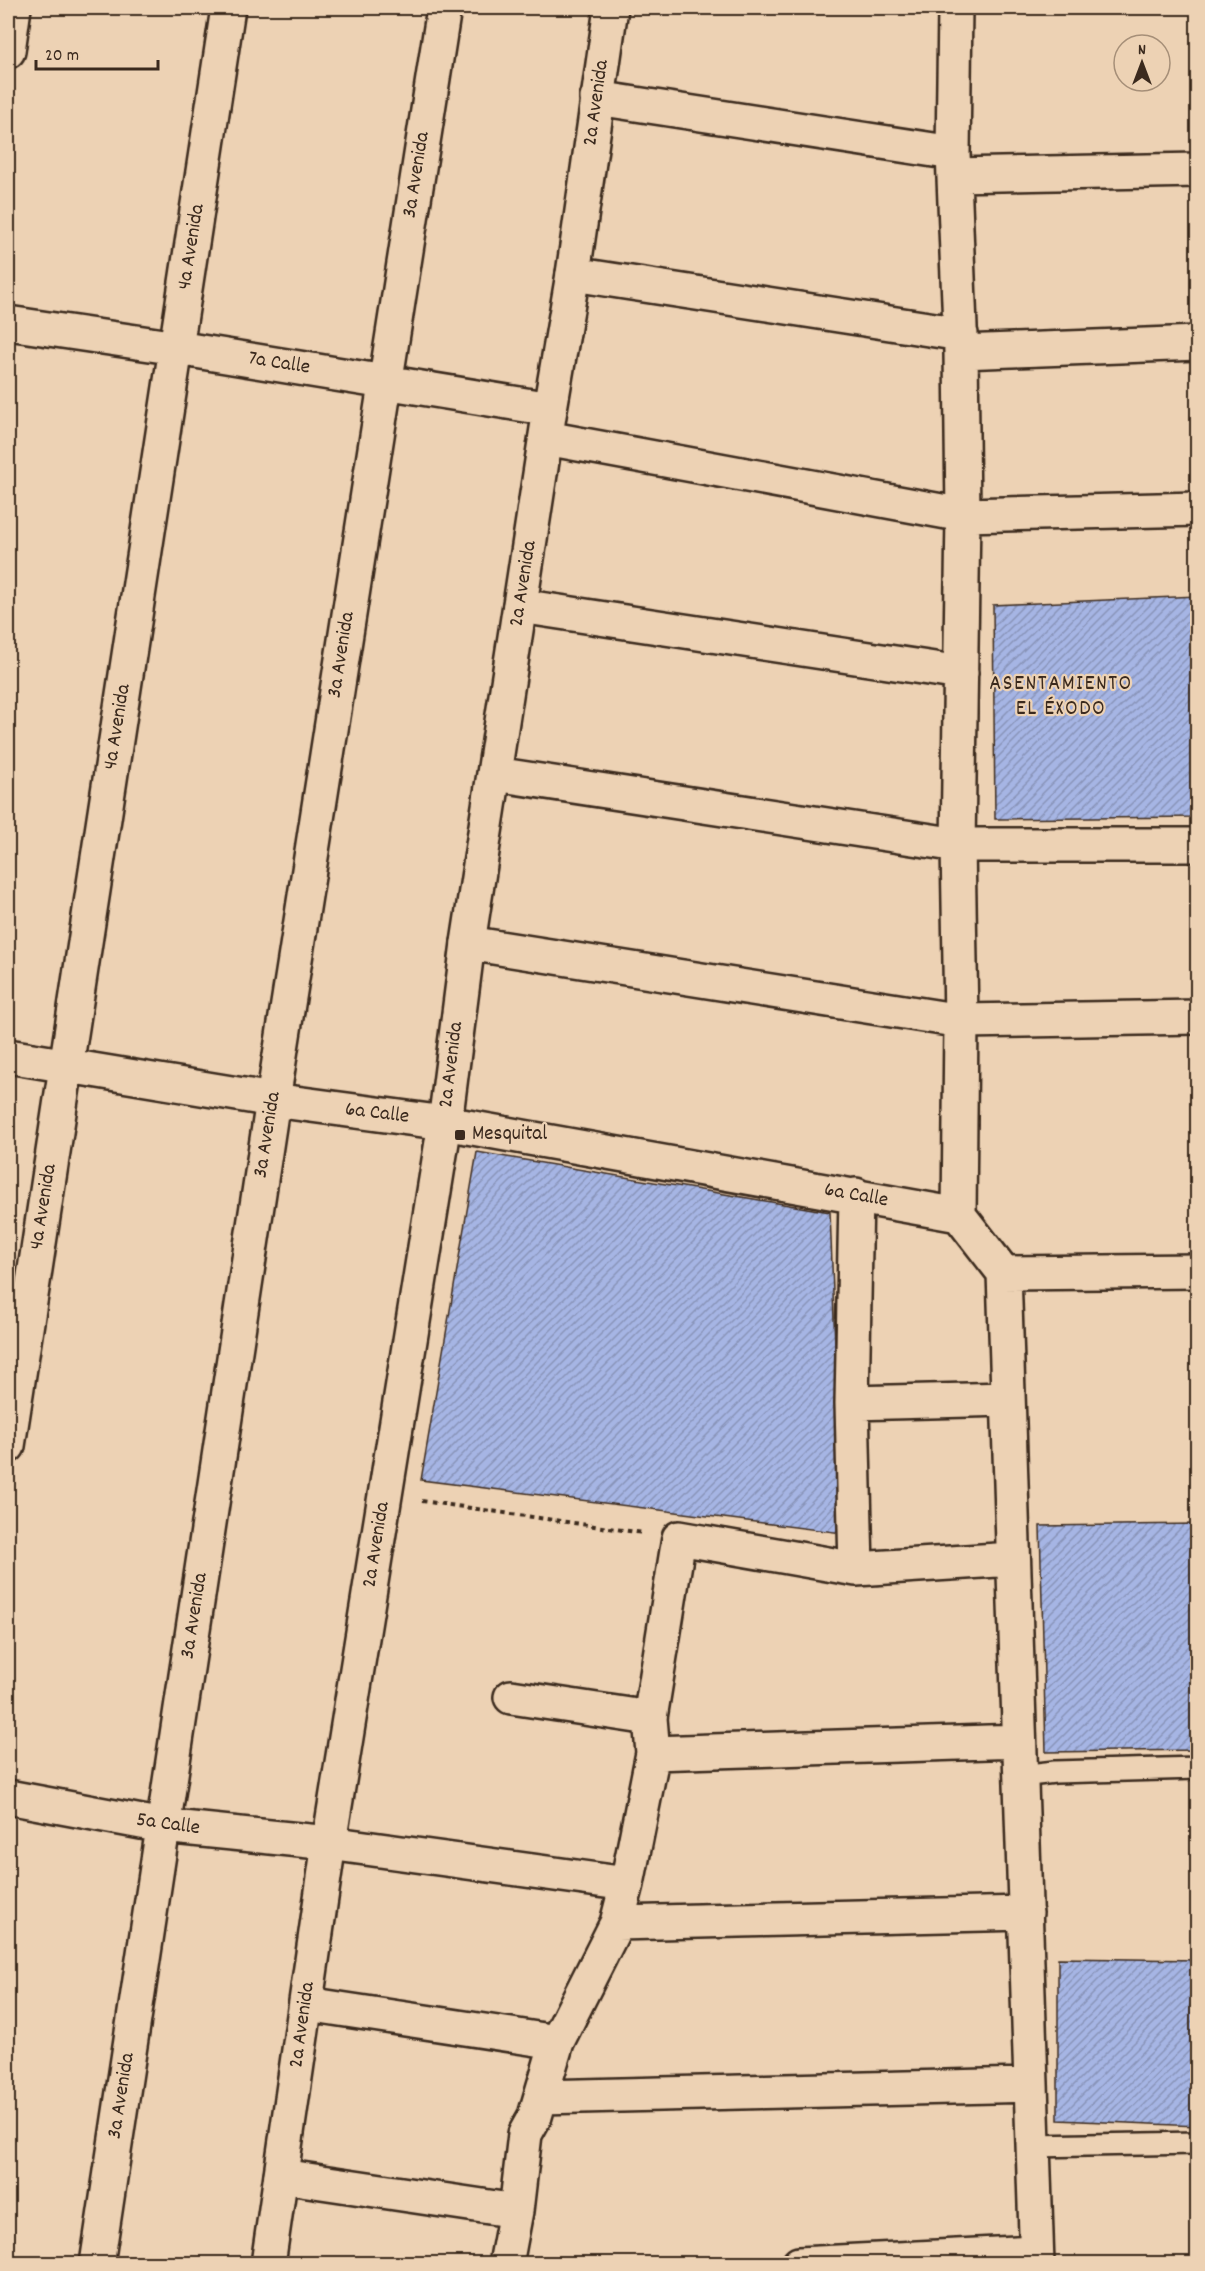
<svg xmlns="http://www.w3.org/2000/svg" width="1205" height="2271" viewBox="0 0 1205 2271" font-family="Dekko,sans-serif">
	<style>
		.building { fill: url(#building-hatch); stroke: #3b2a1e; stroke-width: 1.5 }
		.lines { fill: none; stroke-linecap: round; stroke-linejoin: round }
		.service-casing { stroke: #3b2a1e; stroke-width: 26 }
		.minor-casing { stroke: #3b2a1e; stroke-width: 38 }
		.secondary-casing { stroke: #3b2a1e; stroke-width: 38 }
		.path { stroke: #3b2a1e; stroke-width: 4; stroke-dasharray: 4.5 4.5; stroke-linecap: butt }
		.service { stroke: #edd2b4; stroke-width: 21 }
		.minor { stroke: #edd2b4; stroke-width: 33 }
		.secondary { stroke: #edd2b4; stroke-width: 33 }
		.poi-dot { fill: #3b2a1e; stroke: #edd2b4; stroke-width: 2 }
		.labels { text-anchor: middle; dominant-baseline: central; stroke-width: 4.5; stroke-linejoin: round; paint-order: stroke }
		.street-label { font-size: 21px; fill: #3b2a1e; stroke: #edd2b4 }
		.poi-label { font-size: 21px; fill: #3b2a1e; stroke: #edd2b4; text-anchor: start }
		.neighbourhood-label { font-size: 22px; letter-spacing: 1.5px; fill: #3b2a1e; stroke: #edd2b4 }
	</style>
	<defs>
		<pattern id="building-hatch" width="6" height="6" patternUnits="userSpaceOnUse" patternTransform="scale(1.5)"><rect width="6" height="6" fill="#a6b5e4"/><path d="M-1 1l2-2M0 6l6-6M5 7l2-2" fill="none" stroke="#8893b8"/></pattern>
	</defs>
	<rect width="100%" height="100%" fill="#edd2b4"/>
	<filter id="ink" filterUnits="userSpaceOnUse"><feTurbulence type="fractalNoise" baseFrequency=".0167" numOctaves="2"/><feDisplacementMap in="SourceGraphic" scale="12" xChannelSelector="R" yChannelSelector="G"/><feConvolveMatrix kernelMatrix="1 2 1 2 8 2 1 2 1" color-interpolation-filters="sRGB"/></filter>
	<g filter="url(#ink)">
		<path class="building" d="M 1198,596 L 1198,817 L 995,819 L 993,605 Z
			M 477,1152 L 830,1212 L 842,1533 L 421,1480 Z
			M 1198,1524 L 1198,1750 L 1046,1752 L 1040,1526 Z
			M 1058,1958 L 1198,1960 L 1198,2126 L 1058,2120 Z"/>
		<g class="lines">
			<g class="service-casing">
				<path id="service" d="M 1020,1776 L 1055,1772 L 1198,1768
					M 1032,2146 L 1198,2143"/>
			</g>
			<g class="minor-casing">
				<path id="minor" d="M 955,8 L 953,153 L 961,352 L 963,515 L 958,845 L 961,1021 L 959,1215 L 1004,1273 L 1037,2264
					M 8,51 L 14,8
					M 597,98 L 953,153
					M 954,175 L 1198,170
					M 573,274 L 961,334
					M 8,323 L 177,348 L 550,409
					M 961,352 L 1198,343
					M 546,438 L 963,515 L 1198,509
					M 520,606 L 961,673
					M 495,774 L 958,845 L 1198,845
					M 468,943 L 961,1021 L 1198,1017
					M 8,1056 L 273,1100 L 445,1123 L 959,1215
					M 856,1195 L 852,1403 L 856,1569
					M 1004,1273 L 1198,1271
					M 852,1403 L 1008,1399
					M 8,1446 L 228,8
					M 511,1697 L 650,1718
					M 653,1753 L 1019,1741
					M 8,1797 L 163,1826 L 329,1843 L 627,1884
					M 617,1923 L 1026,1913
					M 307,2004 L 557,2042
					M 541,2097 L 1030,2085
					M 281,2176 L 516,2211
					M 97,2264 L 273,1100 L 444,8
					M 506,2264 L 516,2211 L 525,2134 L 535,2116 L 557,2042 L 617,1923 L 627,1884 L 653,1753 L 650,1718 L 679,1538 L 856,1569 L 1013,1559
					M 799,2264 L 1036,2252"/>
			</g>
			<g class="secondary-casing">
				<path id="secondary" d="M 268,2264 L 329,1843 L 445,1123 L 468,943 L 550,409 L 573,274 L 611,8"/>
			</g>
			<path class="path" d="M 422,1501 L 643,1533"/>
			<use href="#service" class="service"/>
			<use href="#minor" class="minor"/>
			<use href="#secondary" class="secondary"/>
		</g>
	</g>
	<rect class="poi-dot" x="454" y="1129" width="12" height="12" rx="3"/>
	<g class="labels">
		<g class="street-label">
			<text transform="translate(597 103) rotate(-82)">2a Avenida</text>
			<text transform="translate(417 175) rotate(-81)">3a Avenida</text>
			<text transform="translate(192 247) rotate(-81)">4a Avenida</text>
			<text transform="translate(279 364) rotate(9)">7a Calle</text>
			<text transform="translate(524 584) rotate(-81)">2a Avenida</text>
			<text transform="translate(342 655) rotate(-81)">3a Avenida</text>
			<text transform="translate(118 727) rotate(-81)">4a Avenida</text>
			<text transform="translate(452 1065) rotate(-83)">2a Avenida</text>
			<text transform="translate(377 1114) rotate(7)">6a Calle</text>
			<text transform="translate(268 1135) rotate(-81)">3a Avenida</text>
			<text transform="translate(856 1196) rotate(10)">6a Calle</text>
			<text transform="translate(44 1207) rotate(-81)">4a Avenida</text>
			<text transform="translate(377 1545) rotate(-81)">2a Avenida</text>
			<text transform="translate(195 1616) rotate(-81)">3a Avenida</text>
			<text transform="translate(168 1825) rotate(8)">5a Calle</text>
			<text transform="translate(303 2025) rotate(-82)">2a Avenida</text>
			<text transform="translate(122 2096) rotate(-81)">3a Avenida</text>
		</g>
		<g class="poi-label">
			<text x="472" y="1135">Mesquital</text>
		</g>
		<g class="neighbourhood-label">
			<text x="1061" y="684">ASENTAMIENTO<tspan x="1061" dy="25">EL ÉXODO</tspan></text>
		</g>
	</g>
	<rect width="1205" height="2271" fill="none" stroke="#edd2b4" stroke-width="30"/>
	<rect x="15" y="15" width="1175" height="2241" fill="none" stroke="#3b2a1e" stroke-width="2" filter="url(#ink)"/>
	<g transform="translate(1142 63)"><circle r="28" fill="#edd2b4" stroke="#a68f78" stroke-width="1.5"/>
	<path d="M0-4.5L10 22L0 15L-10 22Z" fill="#3b2a1e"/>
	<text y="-9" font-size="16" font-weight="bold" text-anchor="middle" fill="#3b2a1e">N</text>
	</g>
	<path d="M36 60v9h122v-9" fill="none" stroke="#3b2a1e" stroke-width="3"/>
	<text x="45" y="60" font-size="18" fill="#3b2a1e" stroke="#edd2b4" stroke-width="4.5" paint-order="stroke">20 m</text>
</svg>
